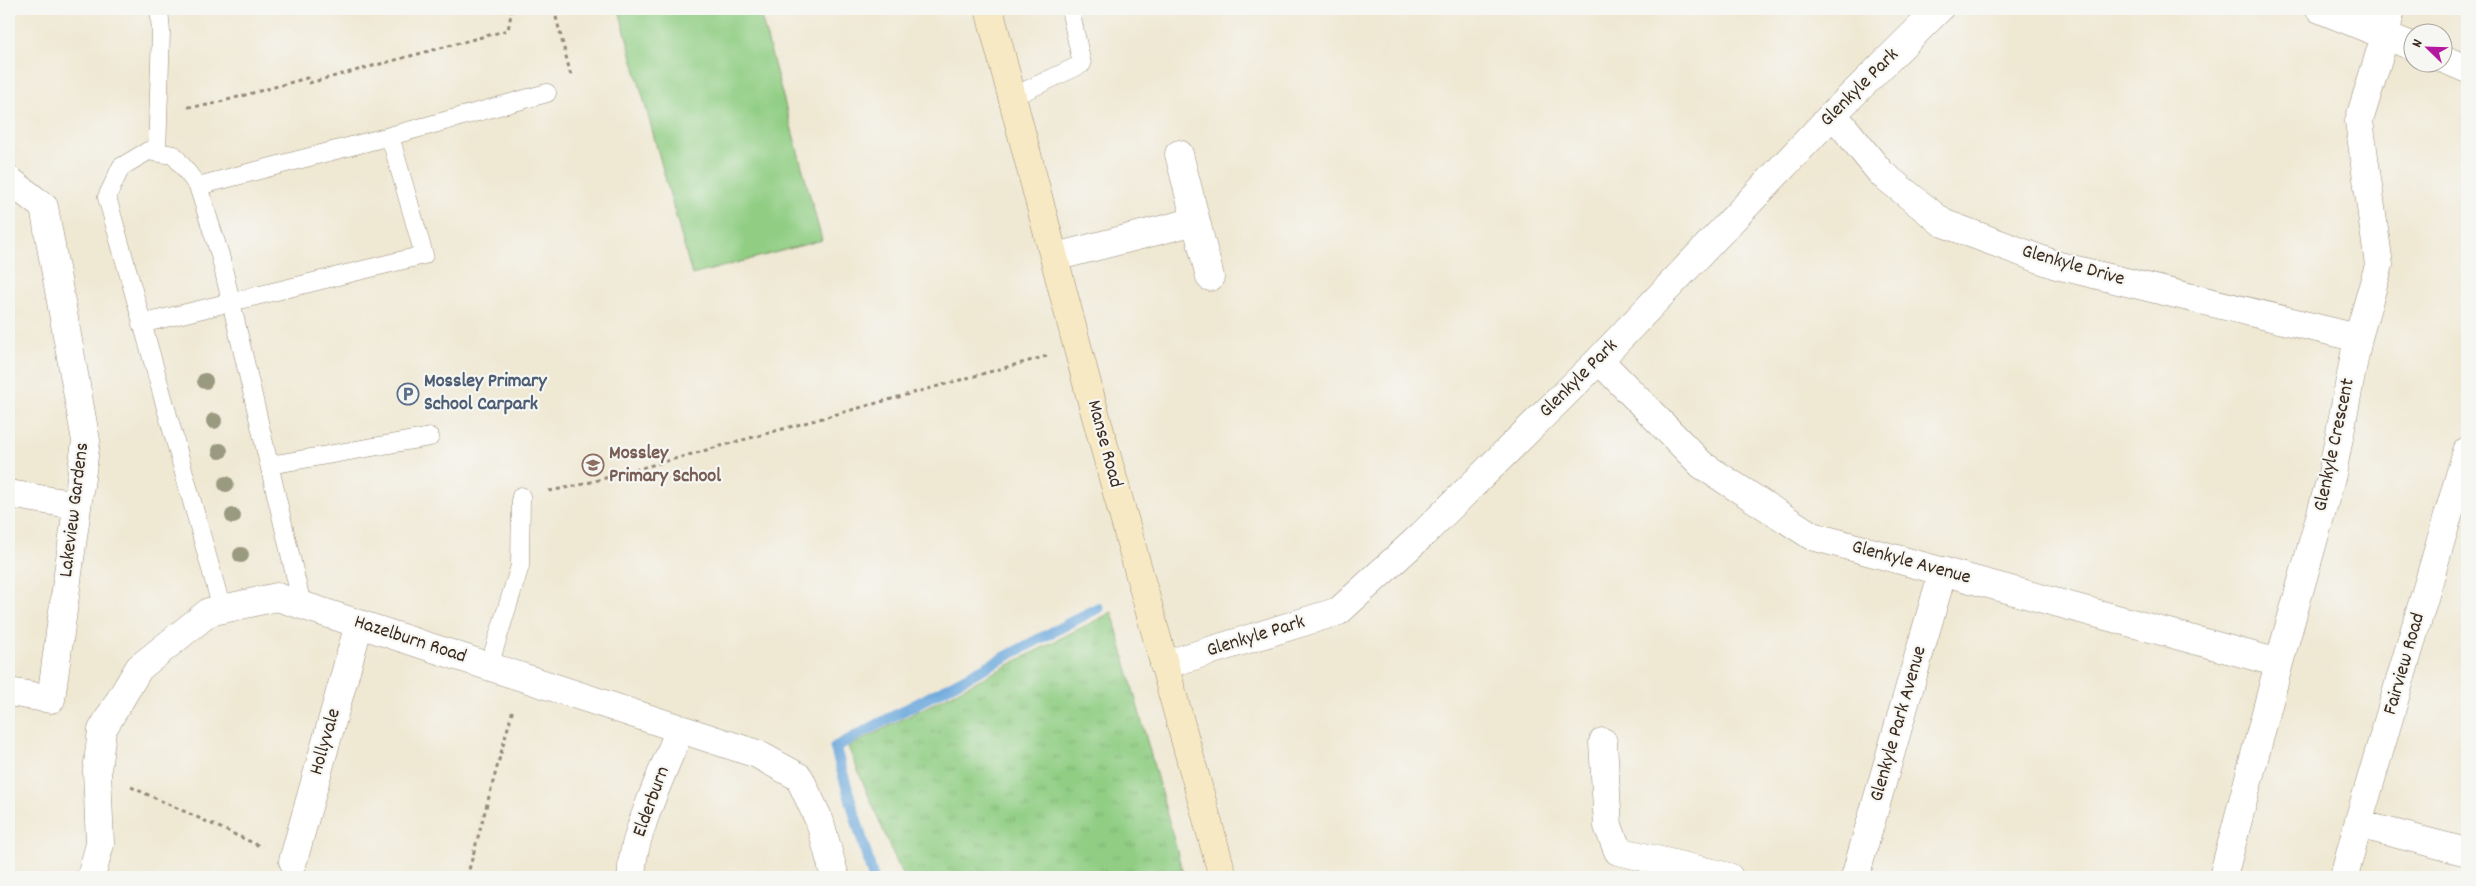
<svg xmlns="http://www.w3.org/2000/svg" width="2476" height="886" viewBox="0 0 2476 886" font-family="Dekko,sans-serif">
	<style>
		.grass { fill: url(#grass-tufts); stroke: #667c51 }
		.pitch { fill: #91ce84; stroke: #667c51 }
		.lines { fill: none; stroke-linecap: round; stroke-linejoin: round }
		.stream { stroke: #6ba7dc; stroke-width: 11 }
		.lane-casing { stroke: #958978; stroke-width: 19 }
		.street-casing { stroke: #958978; stroke-width: 29 }
		.secondary-casing { stroke: #958978; stroke-width: 29 }
		.path { stroke: #958978; stroke-width: 3; stroke-dasharray: 4 4; stroke-linecap: butt }
		.lane { stroke: #fff; stroke-width: 18 }
		.street { stroke: #fff; stroke-width: 28 }
		.secondary { stroke: #f7e9c3; stroke-width: 28 }
		.tree { fill: #9a9a80 }
		.labels { text-anchor: middle; dominant-baseline: central; stroke-width: 4.5; stroke-linejoin: round; paint-order: stroke }
		.street-label { font-size: 20px; fill: #3b2a1e; stroke: #f6f6f2 }
		.service-label { font-size: 20px; font-weight: bold; fill: #4e5e75; stroke: #f6f6f2; text-anchor: start }
		.education-label { font-size: 20px; font-weight: bold; fill: #785e54; stroke: #f6f6f2; text-anchor: start }
	</style>
	<defs>
		<pattern id="grass-tufts" width="24" height="20" patternUnits="userSpaceOnUse" patternTransform="scale(1.25)"><rect width="24" height="20" fill="#91ce84"/><path d="M3 7l-1-3M5 7V3M7 7l1-3M15 17l-1-3M17 17v-4M19 17l1-3" fill="none" stroke="#7eb172"/></pattern>
	</defs>
	<rect width="100%" height="100%" fill="#f6f6f2"/>
	<filter id="ink" filterUnits="userSpaceOnUse"><feTurbulence type="fractalNoise" baseFrequency=".02" numOctaves="2"/><feDisplacementMap in="SourceGraphic" scale="10" xChannelSelector="R" yChannelSelector="G"/><feConvolveMatrix kernelMatrix="1 2 1 2 8 2 1 2 1" color-interpolation-filters="sRGB"/></filter>
	<filter id="wash" filterUnits="userSpaceOnUse"><feTurbulence type="fractalNoise" baseFrequency=".0096" numOctaves="4" result="noise"/><feDisplacementMap in="SourceGraphic" scale="20" xChannelSelector="R" yChannelSelector="G"/><feGaussianBlur stdDeviation="1.12" result="paint"/><feColorMatrix in="noise" values="0 0 0 0 0 0 0 0 0 0 0 0 0 0 0 0 0 1.4 0 .05"/><feComposite in="paint" operator="in"/></filter>
	<g filter="url(#wash)">
		<rect width="100%" height="100%" fill="#efe8d3"/>
		<path class="grass" d="M 1112,612 L 1184,877 L 903,877 L 848,747 Z"/>
		<path class="pitch" d="M 626,9 L 759,9 L 822,240 L 692,275 L 619,10 Z"/>
		<g class="lines">
			<path class="stream" d="M 873,877 L 835,747 L 1098,608"/>
		</g>
	</g>
	<g filter="url(#ink)">
		<g class="lines">
			<g class="lane-casing">
				<path id="lane" d="M 1012,97 L 1082,64 L 1070,9
					M 390,136 L 547,93
					M 157,152 L 161,32 L 159,9
					M 141,324 L 424,255 L 390,136 L 198,186
					M 270,465 L 430,437
					M 222,609 L 107,197 L 121,167 L 148,151 L 174,155 L 198,186 L 220,255 L 302,605
					M 489,666 L 520,566 L 521,496"/>
			</g>
			<g class="street-casing">
				<path id="street" d="M 2320,9 L 2414,47
					M 2444,59 L 2467,69
					M 1833,114 L 1881,173 L 1943,223 L 2056,265 L 2358,338
					M 1179,154 L 1210,277
					M 9,180 L 44,207 L 86,441 L 51,699 L 9,692
					M 1055,257 L 1196,221
					M 1599,360 L 1702,465 L 1812,536 L 2279,663
					M 9,494 L 76,505
					M 1164,665 L 1339,611 L 1422,535 L 1599,360 L 1833,114 L 1939,9
					M 1603,742 L 1608,826 L 1618,851 L 1729,877
					M 2358,824 L 2467,852
					M 293,861 L 359,624
					M 91,877 L 100,844 L 97,771 L 102,730 L 139,668 L 209,612 L 277,597 L 757,754 L 799,777 L 820,822 L 835,877
					M 632,877 C 628,844 667,763 680,729
					M 1855,877 L 1943,571
					M 2223,877 L 2279,663 L 2332,474 L 2358,338 L 2379,265 L 2359,121 L 2385,36 L 2391,9
					M 2344,877 L 2358,824 L 2467,451"/>
			</g>
			<g class="secondary-casing">
				<path id="secondary" d="M 989,9 L 1090,395 L 1223,877"/>
			</g>
			<path class="path" d="M 554,9 L 571,76
				M 188,107 L 209,105 L 307,78 L 309,83 L 508,30 L 512,9
				M 549,491 L 580,485 L 1047,356
				M 131,787 L 262,847
				M 323,874 L 330,877
				M 467,877 L 513,709"/>
			<use href="#lane" class="lane"/>
			<use href="#street" class="street"/>
			<use href="#secondary" class="secondary"/>
		</g>
		<g class="tree">
			<circle cx="205" cy="381" r="8"/>
			<circle cx="214" cy="421" r="8"/>
			<circle cx="220" cy="451" r="8"/>
			<circle cx="226" cy="484" r="8"/>
			<circle cx="233" cy="516" r="8"/>
			<circle cx="241" cy="555" r="8"/>
		</g>
	</g>
	<defs>
		<g id="parking-ring" transform="scale(1.125)"><circle r="9.5" fill="#f6f6f2" stroke="#5c6f8a" stroke-width="1.5"/><path d="M-3.5-5.5H1a3.5 3.5 0 0 1 0 7H-1V5.5H-3.5ZM-1-3.4V-.6H.8a1.4 1.4 0 0 0 0-2.8Z" fill="#5c6f8a"/></g>
		<g id="school-ring" transform="scale(1.125)"><circle r="9.5" fill="#f6f6f2" stroke="#8d6e63" stroke-width="1.5"/><path d="M0-5L7-2L0 1L-7-2ZM-4 1L0 2.5L4 1V4Q0 6-4 4Z" fill="#8d6e63"/></g>
	</defs>
	<g fill-rule="evenodd">
		<use href="#parking-ring" x="408" y="394"/>
		<use href="#school-ring" x="593" y="465"/>
	</g>
	<g class="labels">
		<g class="street-label">
			<text transform="translate(1860 88) rotate(-45)">Glenkyle Park</text>
			<text transform="translate(2073 266) rotate(16)">Glenkyle Drive</text>
			<text transform="translate(1579 379) rotate(-45)">Glenkyle Park</text>
			<text transform="translate(1104 444) rotate(75)">Manse Road</text>
			<text transform="translate(2335 445) rotate(-78)">Glenkyle Crescent</text>
			<text transform="translate(75 510) rotate(-83)">Lakeview Gardens</text>
			<text transform="translate(1911 563) rotate(15)">Glenkyle Avenue</text>
			<text transform="translate(1256 637) rotate(-17)">Glenkyle Park</text>
			<text transform="translate(410 640) rotate(18)">Hazelburn Road</text>
			<text transform="translate(2405 664) rotate(-74)">Fairview Road</text>
			<text transform="translate(1899 724) rotate(-74)">Glenkyle Park Avenue</text>
			<text transform="translate(326 742) rotate(-74)">Hollyvale</text>
			<text transform="translate(652 802) rotate(-70)">Elderburn</text>
		</g>
		<g class="service-label">
			<text x="424" y="382">Mossley Primary<tspan x="424" dy="23">School Carpark</tspan></text>
		</g>
		<g class="education-label">
			<text x="609" y="454">Mossley<tspan x="609" dy="23">Primary School</tspan></text>
		</g>
	</g>
	<rect width="2476" height="886" fill="none" stroke="#f6f6f2" stroke-width="30"/>
	<g transform="translate(2428 48) rotate(293)"><circle r="24" fill="#f6f6f2" stroke="#aba49d"/>
	<path d="M0-4L9 19L0 12L-9 19Z" fill="#b5179e"/>
	<text y="-8" font-size="14" font-weight="bold" text-anchor="middle" fill="#3b2a1e">N</text>
	</g>
</svg>
